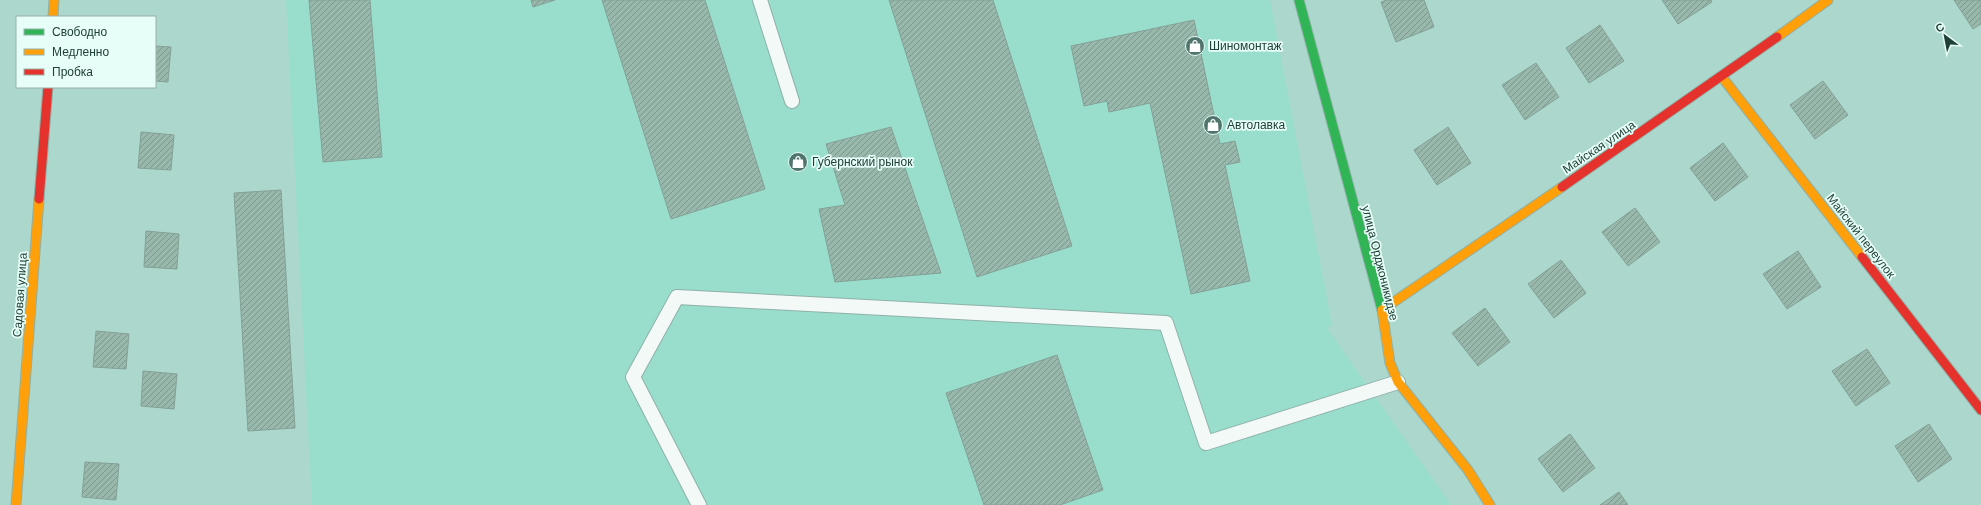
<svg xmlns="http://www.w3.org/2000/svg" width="1981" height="505" viewBox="0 0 1981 505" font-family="Helvetica,sans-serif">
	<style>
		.built { fill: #99decd }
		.building { fill: url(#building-hatch); stroke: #83a196 }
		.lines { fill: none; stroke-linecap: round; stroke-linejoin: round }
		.lane-casing { stroke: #8eb1a8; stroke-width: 16 }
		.fast-casing { stroke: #8eb1a8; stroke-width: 11 }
		.slow-casing { stroke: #8eb1a8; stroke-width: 11 }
		.jam-casing { stroke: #8eb1a8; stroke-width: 11 }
		.lane { stroke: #f3f9f7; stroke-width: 14 }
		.fast { stroke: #30b455; stroke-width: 9 }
		.slow { stroke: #ff9f0a; stroke-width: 9 }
		.jam { stroke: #e5322d; stroke-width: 9 }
		.labels { text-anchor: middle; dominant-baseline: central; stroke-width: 3.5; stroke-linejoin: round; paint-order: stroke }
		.poi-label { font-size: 12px; fill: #1f4038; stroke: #e7fdf7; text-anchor: start }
		.street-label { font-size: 12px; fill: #1f4038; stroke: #e7fdf7 }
	</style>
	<defs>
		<pattern id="building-hatch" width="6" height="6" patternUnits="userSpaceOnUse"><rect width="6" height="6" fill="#99b8ac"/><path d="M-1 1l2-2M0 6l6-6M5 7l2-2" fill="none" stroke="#7c978d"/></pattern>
	</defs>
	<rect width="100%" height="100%" fill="#acd7cc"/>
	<path class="built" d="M 286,0 L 1270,0 L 1332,325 L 1327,328 L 1451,505 L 312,505 Z"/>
	<path class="building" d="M 309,0 L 370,0 L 382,157 L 323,162 Z
		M 531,0 L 555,0 L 533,7 Z
		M 602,0 L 705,0 L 765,189 L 671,219 Z
		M 889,0 L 993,0 L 1072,246 L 977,277 Z
		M 1387,0 L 1424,0 L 1434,27 L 1396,42 L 1381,2 Z
		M 1662,0 L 1711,0 L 1712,2 L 1678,24 Z
		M 1954,0 L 1981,0 L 1981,24 L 1973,29 Z
		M 1194,20 L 1220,144 L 1235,141 L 1240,162 L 1225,165 L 1250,281 L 1191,294 L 1150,103 L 1109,112 L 1107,101 L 1084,106 L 1071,46 Z
		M 1600,25 L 1624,61 L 1589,83 L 1566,48 Z
		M 155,46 L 171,47 L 168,82 L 155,81 Z
		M 1536,63 L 1559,97 L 1525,120 L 1502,85 Z
		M 1823,81 L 1848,115 L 1815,139 L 1790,105 Z
		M 891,127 L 941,273 L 835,282 L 819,209 L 845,205 L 826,144 Z
		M 1448,127 L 1471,163 L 1437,185 L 1414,150 Z
		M 141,132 L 174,135 L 171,170 L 138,168 Z
		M 1723,143 L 1748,177 L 1715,201 L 1690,168 Z
		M 281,190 L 295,428 L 248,431 L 234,193 Z
		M 1635,208 L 1660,242 L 1628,266 L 1602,232 Z
		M 146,231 L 179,234 L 177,269 L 144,267 Z
		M 1798,251 L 1821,287 L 1787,309 L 1763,274 Z
		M 1561,260 L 1586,293 L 1554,318 L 1528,284 Z
		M 1485,308 L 1510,342 L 1478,366 L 1452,333 Z
		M 96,331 L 129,334 L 126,369 L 93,367 Z
		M 1867,349 L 1890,383 L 1856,406 L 1832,371 Z
		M 1057,355 L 1103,490 L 1060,505 L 984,505 L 946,393 Z
		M 143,371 L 177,374 L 174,409 L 141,406 Z
		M 1929,424 L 1952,459 L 1918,482 L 1895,446 Z
		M 1570,434 L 1595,468 L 1563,492 L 1538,459 Z
		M 85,462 L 119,464 L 116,500 L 82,497 Z
		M 1619,492 L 1628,505 L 1600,505 Z"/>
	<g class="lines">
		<g class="lane-casing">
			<path id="lane" d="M 760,0 L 792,101
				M 699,505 L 633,377 L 677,297 L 1166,323 L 1206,443 L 1398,382"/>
		</g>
		<g class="fast-casing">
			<path id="fast" d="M 1299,0 L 1382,310"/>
		</g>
		<g class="slow-casing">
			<path id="slow" d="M 53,17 L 54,0
				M 1777,37 L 1828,0
				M 1722,77 L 1862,257
				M 1382,310 L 1390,363 L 1398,382 L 1468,470 L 1490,505
				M 1382,310 L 1562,187
				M 16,505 L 39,199"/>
		</g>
		<g class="jam-casing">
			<path id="jam" d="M 1562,187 L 1777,37
				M 39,199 L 48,87
				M 1862,257 L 1981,410"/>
		</g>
		<use href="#lane" class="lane"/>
		<use href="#fast" class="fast"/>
		<use href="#slow" class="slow"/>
		<use href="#jam" class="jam"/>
	</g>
	<defs>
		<g id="shop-disc" transform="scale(1)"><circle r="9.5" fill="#50756c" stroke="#e7fdf7"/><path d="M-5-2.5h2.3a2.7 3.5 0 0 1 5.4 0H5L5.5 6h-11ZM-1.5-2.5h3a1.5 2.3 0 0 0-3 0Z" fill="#fff"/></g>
	</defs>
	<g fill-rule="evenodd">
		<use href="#shop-disc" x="1195" y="46"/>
		<use href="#shop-disc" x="1213" y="125"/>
		<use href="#shop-disc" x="798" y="162"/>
	</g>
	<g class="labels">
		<g class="poi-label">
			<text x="1209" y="46">Шиномонтаж</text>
			<text x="1227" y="125">Автолавка</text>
			<text x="812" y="162">Губернский рынок</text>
		</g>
		<g class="street-label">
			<text transform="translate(1599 147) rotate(-34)">Майская улица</text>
			<text transform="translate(1861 236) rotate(52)">Майский переулок</text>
			<text transform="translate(1380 263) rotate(76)">улица Орджоникидзе</text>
			<text transform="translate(20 295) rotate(-86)">Садовая улица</text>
		</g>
	</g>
	<rect x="16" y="16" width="140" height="72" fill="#e7fdf7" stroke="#97b1ab"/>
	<rect x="24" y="29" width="20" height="6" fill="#30b455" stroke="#97b1ab"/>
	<text x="52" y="36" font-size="12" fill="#1f4038">Свободно</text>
	<rect x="24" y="49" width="20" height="6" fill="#ff9f0a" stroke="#97b1ab"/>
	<text x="52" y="56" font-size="12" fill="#1f4038">Медленно</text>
	<rect x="24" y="69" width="20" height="6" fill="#e5322d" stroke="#97b1ab"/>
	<text x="52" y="76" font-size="12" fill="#1f4038">Пробка</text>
	<g transform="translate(1945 36) rotate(328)" stroke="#e7fdf7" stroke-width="3" paint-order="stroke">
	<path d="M0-3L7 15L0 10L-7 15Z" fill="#1f4038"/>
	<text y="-6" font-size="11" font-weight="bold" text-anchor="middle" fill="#1f4038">С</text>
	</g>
</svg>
